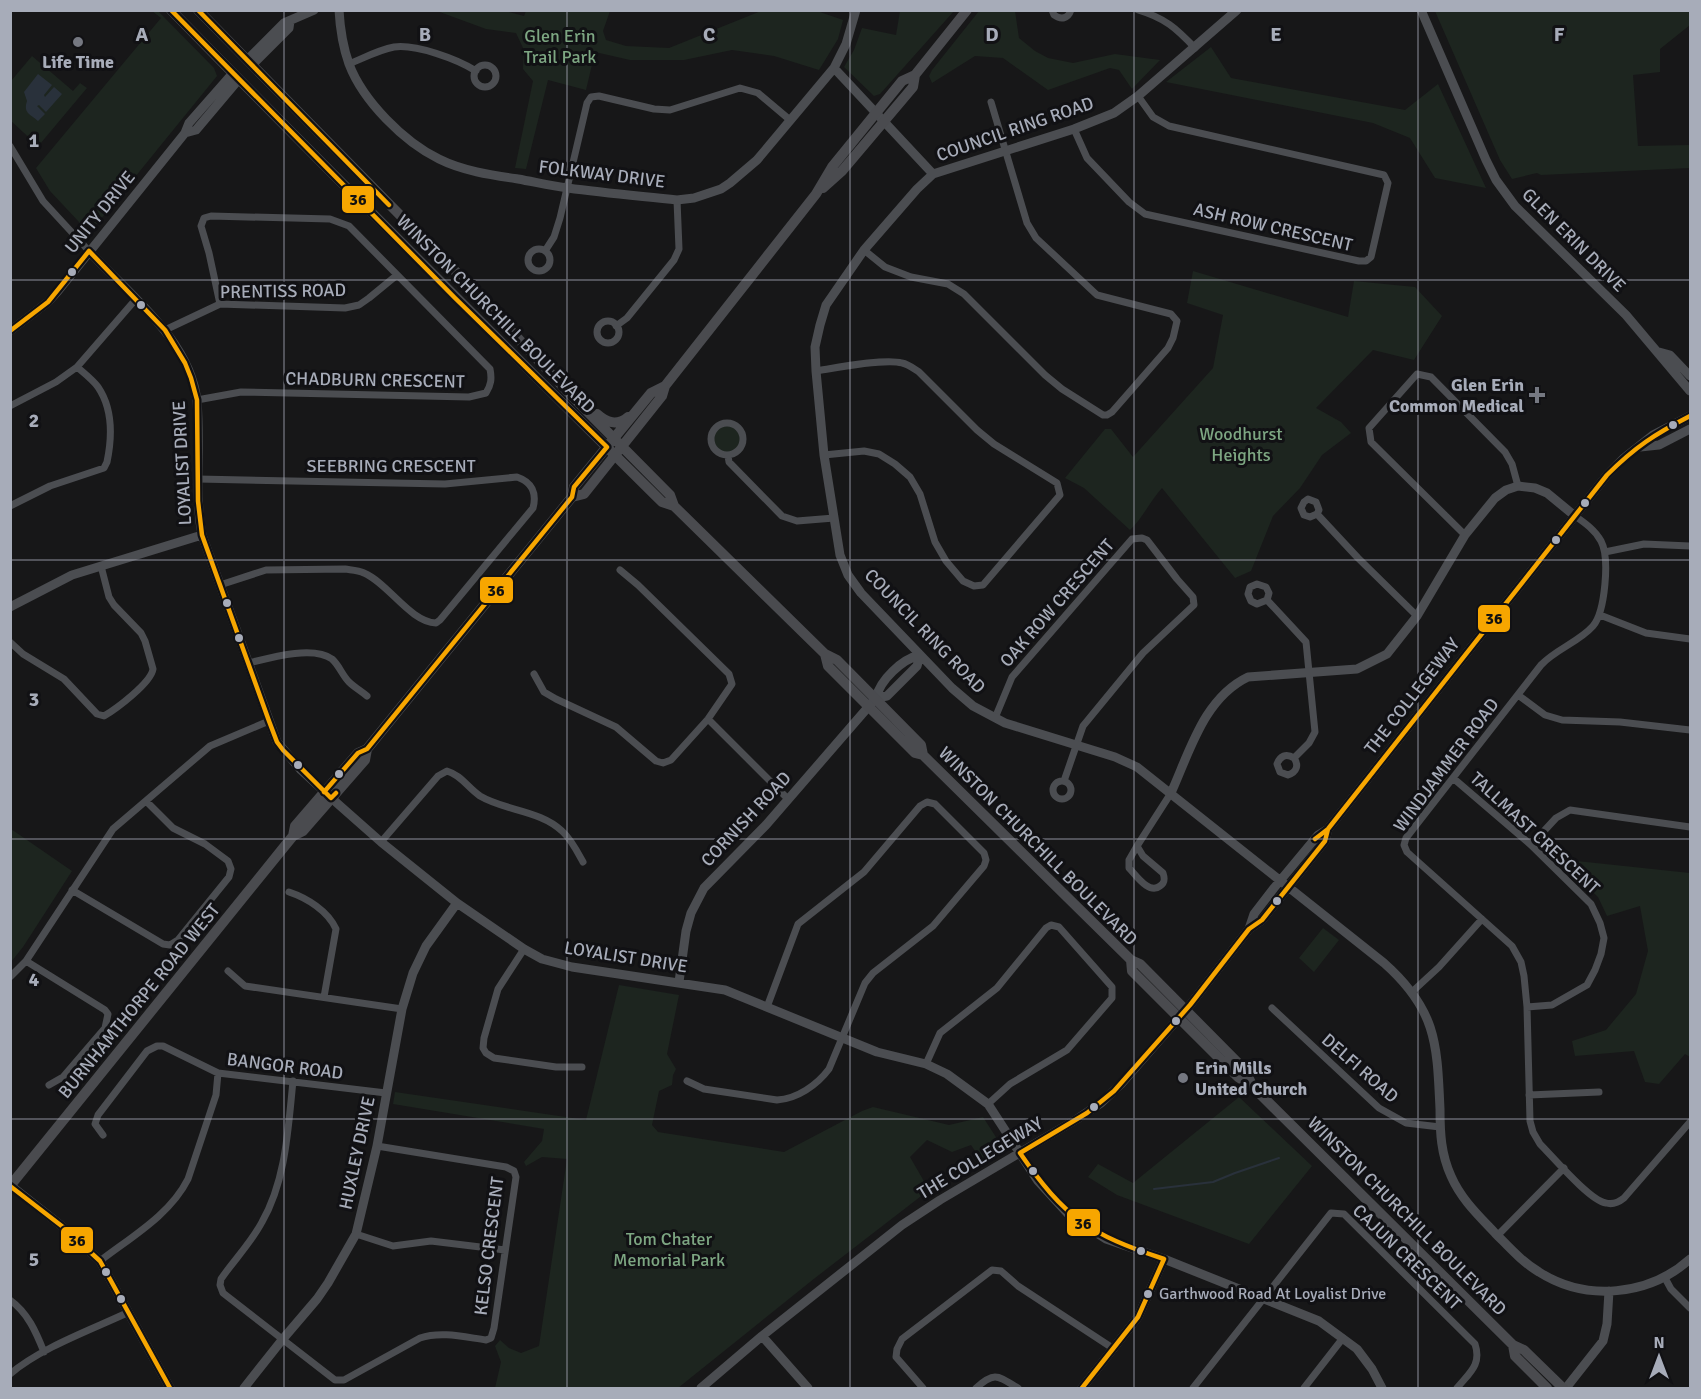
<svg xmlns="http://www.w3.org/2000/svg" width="1701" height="1399" viewBox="0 0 1701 1399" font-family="Signika,sans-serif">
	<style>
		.green { fill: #1d251f }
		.water { fill: #29313b }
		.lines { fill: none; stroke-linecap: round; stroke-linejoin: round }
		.stream { stroke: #29313b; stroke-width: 2 }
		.minor { stroke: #4b4d51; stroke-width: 7 }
		.tertiary { stroke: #4b4d51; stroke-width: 9 }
		.secondary { stroke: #4a4b4f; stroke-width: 10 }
		.bus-1-casing { stroke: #111114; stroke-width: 9 }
		.bus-1 { stroke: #f7a600; stroke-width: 4.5 }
		.grid { fill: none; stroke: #a7acb9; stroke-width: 1.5; stroke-opacity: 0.55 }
		.poi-dot { fill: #757881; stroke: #111114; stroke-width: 2 }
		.bus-dot { fill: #a7acb9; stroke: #111114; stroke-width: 2 }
		.labels { text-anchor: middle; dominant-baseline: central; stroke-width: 6; stroke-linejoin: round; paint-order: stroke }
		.bus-label { font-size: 16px; fill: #a7acb9; stroke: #111114; text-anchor: start }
		.park-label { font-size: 18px; fill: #7da682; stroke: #111114 }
		.poi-label { font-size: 18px; font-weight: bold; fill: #a7acb9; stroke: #111114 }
		.street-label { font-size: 18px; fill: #a7acb9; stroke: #111114 }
		.grid-label { font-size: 20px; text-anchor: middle; font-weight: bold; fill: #a7acb9; stroke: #111114; stroke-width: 6; stroke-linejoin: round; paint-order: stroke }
		.line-badge { stroke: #111114; stroke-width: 2 }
		.pale-badge-label { font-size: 16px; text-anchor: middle; font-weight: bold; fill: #111 }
	</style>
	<rect width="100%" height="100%" fill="#171718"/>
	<path class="green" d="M 152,11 L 158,11 L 214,68 L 217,76 L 92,230 L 85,231 L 79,227 L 79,222 L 50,191 L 36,168 L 161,18 Z
		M 437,11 L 505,11 L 524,16 L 526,11 L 610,11 L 603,31 L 606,40 L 626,46 L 669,48 L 761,11 L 817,11 L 843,20 L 838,39 L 819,70 L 774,56 L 732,50 L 684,60 L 630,60 L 595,52 L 586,90 L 548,80 L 526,169 L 515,168 L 533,81 L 523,69 L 524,50 L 516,33 L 486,29 Z
		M 900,11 L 954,11 L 880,94 L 874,96 L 844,67 L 854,50 L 862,28 L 896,35 Z
		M 979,11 L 1015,11 L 1019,38 L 1035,51 L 1048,58 L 1073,63 L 1115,54 L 1160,60 L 1132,89 L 1119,70 L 1110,68 L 1048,90 L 1003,58 L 975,56 L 932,83 L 929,76 L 932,70 Z
		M 1435,11 L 1690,11 L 1690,25 L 1660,49 L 1660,72 L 1633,75 L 1638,146 L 1690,145 L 1690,168 L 1541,175 L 1537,173 L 1512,179 L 1500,160 Z
		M 1211,47 L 1231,78 L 1405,110 L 1438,84 L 1486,188 L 1435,178 L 1410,138 L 1373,123 L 1166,82 Z
		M 32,56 L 73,91 L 80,83 L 87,88 L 40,144 L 36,144 L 11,121 L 11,81 Z
		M 1193,271 L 1348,317 L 1354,281 L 1415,287 L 1442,316 L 1414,360 L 1373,350 L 1316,408 L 1341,422 L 1351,433 L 1322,455 L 1300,488 L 1273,516 L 1251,571 L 1235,578 L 1162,488 C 1150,501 1143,518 1130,530 L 1084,488 L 1065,478 L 1105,429 L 1111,429 L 1133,457 L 1213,368 L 1223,315 L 1187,303 Z
		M714 439a13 13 0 1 1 26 0a13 13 0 1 1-26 0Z
		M 11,829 L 72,871 L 23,947 L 11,962 Z
		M 1558,859 L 1690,873 L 1690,1057 L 1685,1054 L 1659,1084 L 1645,1082 L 1634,1051 L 1575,1056 L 1572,1041 L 1606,1030 L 1636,994 L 1648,951 L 1640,906 L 1607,916 L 1598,897 Z
		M 1323,928 L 1339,940 L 1314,972 L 1299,958 Z
		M 619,985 L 679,995 L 667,1054 L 676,1069 L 673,1075 L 672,1085 L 659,1091 L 652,1125 L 658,1132 L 784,1152 L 862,1111 L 873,1107 L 949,1125 L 983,1117 L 1001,1145 L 1002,1150 L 982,1161 L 971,1145 L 952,1152 L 927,1140 L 910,1157 L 929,1190 L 815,1278 L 678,1388 L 495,1388 L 501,1362 L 495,1346 L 500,1340 L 509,1348 L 521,1353 L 539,1346 L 567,1159 L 542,1157 L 526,1166 L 524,1162 L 542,1141 L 544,1129 L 393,1104 L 395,1092 L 586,1120 Z
		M 1239,1097 L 1312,1166 L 1249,1244 L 1117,1195 L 1088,1177 L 1098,1164 L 1133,1183 Z"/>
	<path class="water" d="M 38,74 L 52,85 L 44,95 L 45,97 L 54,87 L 62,94 L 46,112 L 39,105 L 37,106 L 45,114 L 38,121 C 30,114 23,113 27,101 L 24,92 Z"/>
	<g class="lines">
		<path class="stream" d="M 1154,1189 L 1213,1182 L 1235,1173 L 1279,1158"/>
		<path class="minor" d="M 1052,10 L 1054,15 C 1061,20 1068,19 1071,10
			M 1138,10 C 1165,18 1176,28 1195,48
			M 349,64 C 364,58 378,50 394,47 C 416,44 457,59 476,71
			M474 76a11 11 0 1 1 22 0a11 11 0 1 1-22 0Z
			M 1074,129 L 1087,158 L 1129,202 L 1145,214 L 1359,261 L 1366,261 L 1371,257 L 1388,183 L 1384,175 L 1169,126 L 1153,117 L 1138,96
			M 10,146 L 43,201 L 89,251
			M528 260a11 11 0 1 1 22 0a11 11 0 1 1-22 0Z
			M 864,250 L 885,267 L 911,277 L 948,284 L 964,294 L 1045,375 L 1062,389 L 1103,415 L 1107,415 L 1112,412 L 1168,348 L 1173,338 L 1177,321 L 1171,314 L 1097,295 L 1036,238 L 1027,223 L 991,102
			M 545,251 L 554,237 L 560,218 L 587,103 L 591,97 L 599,96 L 654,109 L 670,110 L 740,88 L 758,93 L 790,120
			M597 332a11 11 0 1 1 22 0a11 11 0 1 1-22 0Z
			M 616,326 L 627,318 L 674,260 L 679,249 L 677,200
			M 165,330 L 220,304 L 345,308 L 359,305 L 369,298 L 397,275
			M 816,371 C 835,368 885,358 902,363 C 908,364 913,368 919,372 L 977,430 L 994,444 L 1057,483 L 1060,495 L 983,585 L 974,586 L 963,581 L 946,561 L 935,542 L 920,494 L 910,477 L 895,464 L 879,454 L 864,451 L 824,455
			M 197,400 L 241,392 L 469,397 L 486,393 C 491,385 492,379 490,369 L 349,226 L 330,219 L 211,216 L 204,218 L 201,226 L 209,253 L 220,304
			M 10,406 L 56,382 L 77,367 L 136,299
			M711 439a16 16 0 1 1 32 0a16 16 0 1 1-32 0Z
			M 728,456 L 729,462 L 782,516 L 797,521 L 834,518
			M 198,479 L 445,484 L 517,477 C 532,482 537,493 533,508 L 440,620 L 436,623 C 410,622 388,583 364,573 C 358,570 351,570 345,569 L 266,570 L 220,585
			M 10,506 L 50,486 L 104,468 L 107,462 C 112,438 113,409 98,387 C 93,380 84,373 77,367
			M 1317,514 L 1310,517 L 1304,515 L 1301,508 L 1304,502 L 1308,499 L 1316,502 L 1319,510 L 1317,514 L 1358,558 L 1417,616
			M 1575,516 C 1585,523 1595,530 1601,541 C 1610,558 1605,612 1593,626 C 1579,642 1556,649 1541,665 L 1406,838 L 1404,845 L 1407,852 L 1512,946 L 1521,962 L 1524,976 L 1527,1007 L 1530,1121 L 1533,1132 L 1540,1144 C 1553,1157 1590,1201 1606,1203 C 1613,1205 1619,1202 1624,1198 L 1690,1122
			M 1465,535 L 1371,442 L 1369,428 L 1417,374 L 1431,377 L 1505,452 L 1512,464 L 1518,486
			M 1605,552 L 1644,544 L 1690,546
			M 1267,600 L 1257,604 L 1251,601 L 1248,594 L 1250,587 L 1257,584 L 1266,587 L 1269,593 L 1267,600 L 1306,642 L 1315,732 L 1309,743 L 1294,758 C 1299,765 1297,772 1288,775 L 1280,772 L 1277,764 C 1280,756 1286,753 1294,758
			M 1600,615 L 1646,633 L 1690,639
			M 10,642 L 23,654 L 64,679 L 97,714 L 104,716 C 116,709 151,683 153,669 L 145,641 L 141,633 L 114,605 L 109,597 L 101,566
			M 249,663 C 269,658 313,645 332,659 C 339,665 342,675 349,682 C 354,687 361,691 367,696
			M 534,674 L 544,692 L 556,699 L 616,727 L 656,761 L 663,763 L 671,760 L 708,719 L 732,684 L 729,674 L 638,585 L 620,570
			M 1518,695 L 1545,715 L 1562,720 L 1620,722 L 1690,730
			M 995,718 L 1012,677 L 1132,539 L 1142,538 L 1147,540 L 1177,579 L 1193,597 L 1194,605 L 1143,653 L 1083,726 L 1064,781
			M 708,719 L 788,799
			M 1453,778 L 1531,845 L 1591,904 L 1600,923 L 1604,938 L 1601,954 L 1595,970 L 1587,985 L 1552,1005 L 1527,1007
			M1053 790a9 9 0 1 1 18 0a9 9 0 1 1-18 0Z
			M 381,842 L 438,776 L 447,771 C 461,775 468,788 480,796 C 505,811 540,810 562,831 C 571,839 577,851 583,862
			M 1531,845 L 1556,818 L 1570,810 L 1690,827
			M 1137,846 L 1129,860 L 1129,868 C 1136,875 1149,895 1160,886 C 1165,883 1165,879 1163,873 L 1143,856 L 1137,846 L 1171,793
			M 72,890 L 163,944 L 170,945 L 178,940 L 229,877 L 231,869 L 228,861 L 205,844 L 173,828 L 146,801
			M 289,892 C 307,898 328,911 336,929 L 324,997
			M 524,949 L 498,989 L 484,1038 L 483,1048 L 486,1053 L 494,1058 L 556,1067 L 582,1067
			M 26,961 L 105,1010 L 108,1014 L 105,1028 L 63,1077 L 49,1085
			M 228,971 L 245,986 L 402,1009
			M 10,977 L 26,961 L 113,829 L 210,746 L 269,721
			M 1413,991 L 1439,967 L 1482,919
			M 1272,1008 L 1379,1108 L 1406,1123 L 1440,1127
			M 926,1064 L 940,1033 L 997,988 L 1046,928 L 1051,925 L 1059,927 L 1112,987 L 1112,998 L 1067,1050 L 1010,1084 L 988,1104
			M 293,1081 C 288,1129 286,1180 262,1222 C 251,1243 234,1260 221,1279 L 220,1285 L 223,1293 L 335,1380 L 344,1380 L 420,1338 C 441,1331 464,1337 486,1340 L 491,1338 L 494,1328 L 516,1177 L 514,1171 L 506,1167 L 377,1146
			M 687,1081 L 704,1089 L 777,1100 C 797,1099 817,1085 829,1069 L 865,983 L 873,973 L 933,926 L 984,866 L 986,860 L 984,853 L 935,804 L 927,802 L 920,806 L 864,872 L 798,924 L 767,1007
			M 1529,1095 L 1599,1092
			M 103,1135 L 95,1124 L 98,1115 L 147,1051 L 157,1046 L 163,1046 L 218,1073 L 386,1093
			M 356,1234 L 393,1246 L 431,1241 L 505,1250
			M 1498,1235 L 1564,1168
			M 100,1261 C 131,1237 170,1215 188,1179 L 216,1095 L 218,1073
			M 1665,1278 L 1671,1289 L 1690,1308
			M 10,1300 C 28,1313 36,1332 44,1352
			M 10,1374 C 42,1347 91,1330 129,1312
			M 923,1388 L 896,1357 L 897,1349 L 902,1339 L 992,1270 L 1001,1271 L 1018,1286 L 1114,1349
			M 976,1388 C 995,1371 998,1376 1018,1388
			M 1193,1388 L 1331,1213 L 1344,1214 L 1475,1344 C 1482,1365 1469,1373 1457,1388
			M 1304,1388 L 1343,1338"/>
		<path class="tertiary" d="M 339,10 C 340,28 343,47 349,64 C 363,101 404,142 439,159 C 463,171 491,175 518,179 C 535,182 551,186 568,188 C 604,193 640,196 677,200 L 694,198 L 721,189 L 730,183 L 757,160 L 834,68 L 846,44 L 856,10
			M 1237,10 L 1138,96 L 1114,113 L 1074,129 L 933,174 L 917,189 L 864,250 L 826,305 L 820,325 L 815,347 L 816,371 L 824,455 L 840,555 L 848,575 L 861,593 L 952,688 L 973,706 L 1005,723 L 1115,757 L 1137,767 L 1384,963 C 1437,1010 1437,1044 1440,1109 C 1440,1133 1441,1154 1451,1176 C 1461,1199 1478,1215 1495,1233 C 1509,1247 1522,1262 1539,1272 C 1586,1302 1649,1296 1690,1259
			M 1421,10 L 1486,160 L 1496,180 L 1515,206 L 1626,315 L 1690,391
			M 247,60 L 284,23 L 314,10
			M 252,65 L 289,28 L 290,21
			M 834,68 L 933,174
			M 185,133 L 196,130 L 239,79
			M 89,251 C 128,294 191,340 197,402 C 201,446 194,491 202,535 L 277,742 L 301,770 L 338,804 L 381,842 L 457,903 L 524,949 L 542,959 L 572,967 L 725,990 L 877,1052 L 926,1064 L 947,1074 L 988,1104 L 1038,1181 L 1070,1216 L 1106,1239 L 1164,1259 L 1319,1321 L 1357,1349 L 1372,1369 L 1382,1388
			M 10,331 L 48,302 L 58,291 L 185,133 L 189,123 L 233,73
			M 1659,352 L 1670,355 L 1690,376
			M 1640,447 L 1659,445 L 1690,429
			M 10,607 L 72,575 L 202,535
			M 1171,793 C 1190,751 1204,698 1248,677 L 1357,669 L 1387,654 L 1417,616 L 1465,535 L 1495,498 L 1506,490 L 1518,486 L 1535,488 L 1547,493 L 1575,516
			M 1249,929 L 1254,914 L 1274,888 L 1318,835 L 1328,829 L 1607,475 L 1624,458 L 1653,435 L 1690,416
			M 679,982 L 686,931 L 691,913 L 704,888 L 766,825 L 876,698 C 880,680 902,659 920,655 L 917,666 L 887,696 L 876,698
			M 10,1185 L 63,1227 L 100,1261 L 170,1388
			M 762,1336 L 808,1388
			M 244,1388 L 282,1340 L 317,1299 L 328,1283 L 356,1234 L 377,1146 L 402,1009 L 413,973 L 426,946 L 457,903
			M 701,1388 L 762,1336 L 902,1225 L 940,1200 L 1077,1119 L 1101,1103 L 1121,1084 L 1190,1005 L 1249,929 L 1262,920 L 1325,841 L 1328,829
			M 1082,1388 L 1138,1317 L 1164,1259
			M 1566,1388 L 1603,1341 L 1607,1324 L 1609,1291"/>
		<path class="secondary" d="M 171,10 C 333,176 498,339 662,502 L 674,506 L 825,654 L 837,660 L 921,745 L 923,755
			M 198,10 L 459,275 L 568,392 L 670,495 L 674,506
			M 823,188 L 842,171 L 913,87 L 915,75 L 967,10
			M 597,414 C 607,423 617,426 628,417
			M 572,497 L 584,494 L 662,396 L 665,386 L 816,194 L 832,167 L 902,81 L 915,75
			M 825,654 L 828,666 L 915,753 L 923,755 L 1131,960 L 1140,964 L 1245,1070 L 1252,1085
			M 293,836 L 295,826 L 358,753 L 367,749 L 572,497 L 574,487 L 651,393 L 665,386
			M 1131,960 L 1132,971 L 1238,1077 L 1252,1086 L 1513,1345 L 1524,1350 L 1563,1388
			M 10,1186 L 284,847 L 293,836 L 303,831 L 365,760 L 367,749
			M 1513,1345 L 1515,1356 L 1547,1388"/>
		<g class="bus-1-casing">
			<path id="bus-1" d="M 171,10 L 455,298 L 607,447 L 574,487 L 572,497 L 367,749 L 358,753 L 324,792
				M 198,10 L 389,205
				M 10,331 L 48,302 L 89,251 L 165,330 L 185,363 L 191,378 L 197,400 L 198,501 L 202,535 L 269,721 L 277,742 L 283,750 L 331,798 L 336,793
				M 1315,839 L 1328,829 L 1607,475 C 1635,447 1655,434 1690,416
				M 10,1186 L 63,1227 L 100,1261 L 170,1388
				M 1082,1388 L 1138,1317 L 1164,1259 C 1090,1235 1064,1217 1020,1153 L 1087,1113 L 1114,1091 L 1190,1005 L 1249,929 L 1262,920 L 1325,841 L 1328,829"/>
		</g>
		<use href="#bus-1" class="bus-1"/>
	</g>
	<path class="grid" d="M 284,10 L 284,1388M 567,10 L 567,1388M 850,10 L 850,1388M 1134,10 L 1134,1388M 1418,10 L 1418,1388M 10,280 L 1690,280M 10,560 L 1690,560M 10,839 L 1690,839M 10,1119 L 1690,1119"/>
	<g class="poi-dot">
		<circle cx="78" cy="42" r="6"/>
		<path d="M1534 386h6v6h6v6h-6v6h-6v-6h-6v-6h6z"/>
		<circle cx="1183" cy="1078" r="6"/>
	</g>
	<g class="bus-dot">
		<circle cx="72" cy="272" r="5"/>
		<circle cx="141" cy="305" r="5"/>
		<circle cx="1673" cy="425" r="5"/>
		<circle cx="1585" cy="503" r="5"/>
		<circle cx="1556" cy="540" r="5"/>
		<circle cx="227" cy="603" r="5"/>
		<circle cx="239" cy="638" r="5"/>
		<circle cx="298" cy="765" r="5"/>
		<circle cx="339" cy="774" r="5"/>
		<circle cx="1277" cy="901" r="5"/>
		<circle cx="1176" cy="1021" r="5"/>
		<circle cx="1094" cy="1107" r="5"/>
		<circle cx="1033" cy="1171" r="5"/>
		<circle cx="1141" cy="1251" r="5"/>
		<circle cx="106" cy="1272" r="5"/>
		<circle cx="1148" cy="1294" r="5"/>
		<circle cx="121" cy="1299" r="5"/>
	</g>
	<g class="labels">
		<g class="bus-label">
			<text x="1159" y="1294">Garthwood Road At Loyalist Drive</text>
		</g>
		<g class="park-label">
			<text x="560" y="36">Glen Erin<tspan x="560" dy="21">Trail Park</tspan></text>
			<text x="1241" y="434">Woodhurst<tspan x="1241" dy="21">Heights</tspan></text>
			<text x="669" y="1239">Tom Chater<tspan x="669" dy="21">Memorial Park</tspan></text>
		</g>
		<g class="poi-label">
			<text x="78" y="62">Life Time</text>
			<text x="1524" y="385" text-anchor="end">Glen Erin<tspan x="1524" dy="21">Common Medical</tspan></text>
			<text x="1195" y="1068" text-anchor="start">Erin Mills<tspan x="1195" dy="21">United Church</tspan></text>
		</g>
		<g class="street-label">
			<text transform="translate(1015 129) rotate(-19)">COUNCIL RING ROAD</text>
			<text transform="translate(602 174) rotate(7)">FOLKWAY DRIVE</text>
			<text transform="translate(100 212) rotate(-51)">UNITY DRIVE</text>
			<text transform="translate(1273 227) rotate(13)">ASH ROW CRESCENT</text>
			<text transform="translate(1574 240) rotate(45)">GLEN ERIN DRIVE</text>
			<text transform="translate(283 291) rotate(-1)">PRENTISS ROAD</text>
			<text transform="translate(496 314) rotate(45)">WINSTON CHURCHILL BOULEVARD</text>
			<text transform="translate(375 380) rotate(1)">CHADBURN CRESCENT</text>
			<text transform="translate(182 463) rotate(-93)">LOYALIST DRIVE</text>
			<text x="391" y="466">SEEBRING CRESCENT</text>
			<text transform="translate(1057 603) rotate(-49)">OAK ROW CRESCENT</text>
			<text transform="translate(925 631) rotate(46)">COUNCIL RING ROAD</text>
			<text transform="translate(1412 696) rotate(-52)">THE COLLEGEWAY</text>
			<text transform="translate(1446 765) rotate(-53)">WINDJAMMER ROAD</text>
			<text transform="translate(746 819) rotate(-47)">CORNISH ROAD</text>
			<text transform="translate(1535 833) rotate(43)">TALLMAST CRESCENT</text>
			<text transform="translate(1038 846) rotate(45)">WINSTON CHURCHILL BOULEVARD</text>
			<text transform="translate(626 957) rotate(9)">LOYALIST DRIVE</text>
			<text transform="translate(139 1001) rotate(-51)">BURNHAMTHORPE ROAD WEST</text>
			<text transform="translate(285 1066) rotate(7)">BANGOR ROAD</text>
			<text transform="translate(1360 1068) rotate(41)">DELFI ROAD</text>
			<text transform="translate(357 1153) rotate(-78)">HUXLEY DRIVE</text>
			<text transform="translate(980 1158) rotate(-31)">THE COLLEGEWAY</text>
			<text transform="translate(1407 1216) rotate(45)">WINSTON CHURCHILL BOULEVARD</text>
			<text transform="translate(489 1246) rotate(-83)">KELSO CRESCENT</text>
			<text transform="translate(1407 1257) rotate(44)">CAJUN CRESCENT</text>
		</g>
	</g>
	<g class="grid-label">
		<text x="142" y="41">A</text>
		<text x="425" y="41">B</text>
		<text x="709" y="41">C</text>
		<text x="992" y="41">D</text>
		<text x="1276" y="41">E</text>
		<text x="1559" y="41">F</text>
		<text x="34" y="147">1</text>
		<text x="34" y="427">2</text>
		<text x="34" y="706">3</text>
		<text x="34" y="986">4</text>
		<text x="34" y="1266">5</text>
	</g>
	<g class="line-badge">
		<rect x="341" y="185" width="34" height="29" rx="6" fill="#f7a600"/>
		<rect x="479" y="576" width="35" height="28" rx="6" fill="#f7a600"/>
		<rect x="1477" y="604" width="34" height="29" rx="6" fill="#f7a600"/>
		<rect x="1066" y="1208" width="35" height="29" rx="6" fill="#f7a600"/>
		<rect x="60" y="1226" width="34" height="28" rx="6" fill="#f7a600"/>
	</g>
	<g class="pale-badge-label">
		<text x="358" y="205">36</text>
		<text x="496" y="596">36</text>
		<text x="1494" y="624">36</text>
		<text x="1083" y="1229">36</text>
		<text x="77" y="1246">36</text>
	</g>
	<rect width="1701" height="1399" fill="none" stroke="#a7acb9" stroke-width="24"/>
	<g transform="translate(1659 1357)" stroke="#111114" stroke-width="4.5" paint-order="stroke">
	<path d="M0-4.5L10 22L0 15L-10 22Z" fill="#a7acb9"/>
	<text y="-9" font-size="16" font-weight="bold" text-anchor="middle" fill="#a7acb9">N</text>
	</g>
</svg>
